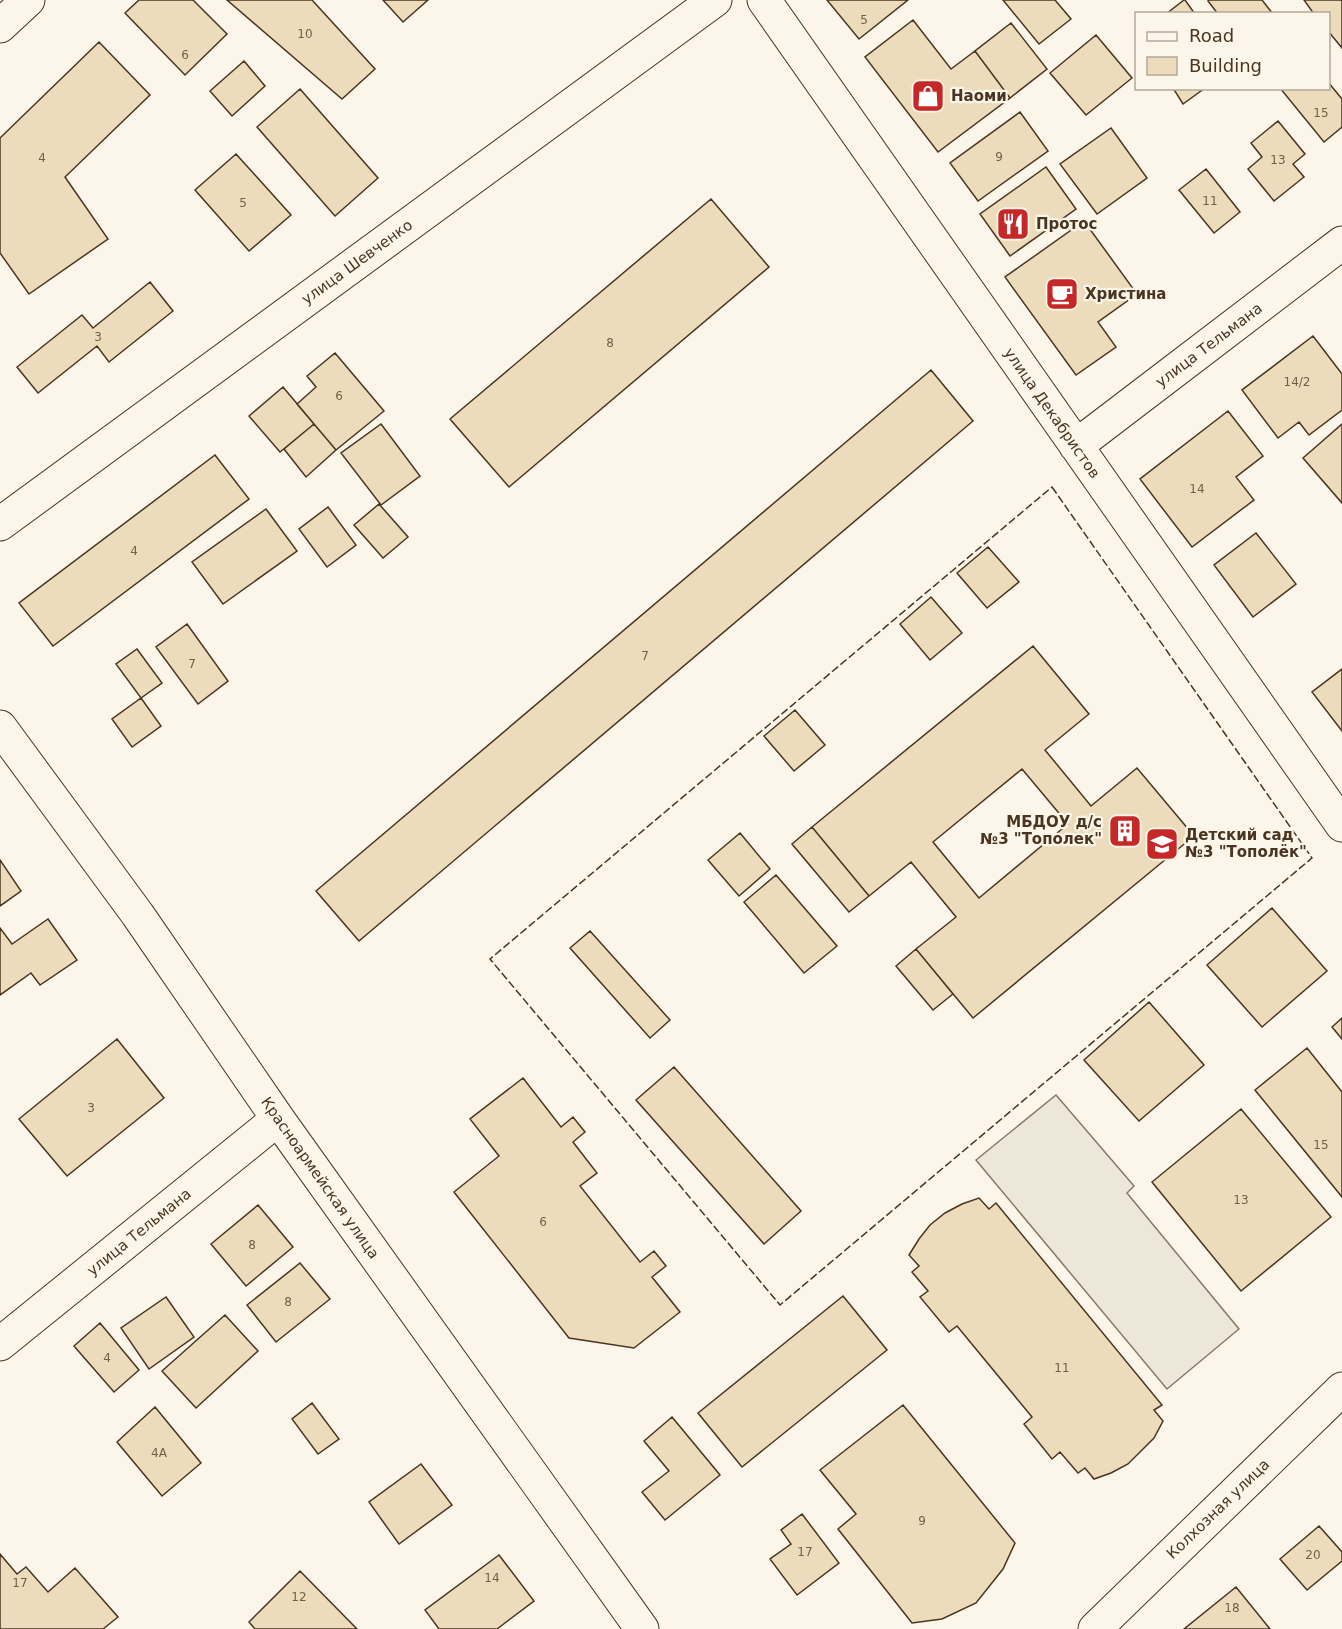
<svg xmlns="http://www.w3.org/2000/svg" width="1342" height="1629" viewBox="0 0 1342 1629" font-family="'DejaVu Sans',sans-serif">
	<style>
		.parking { fill: #ede7d9; stroke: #887966; stroke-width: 1.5 }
		.building { fill: #ecdcbc; stroke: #4a3520; stroke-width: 1.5; fill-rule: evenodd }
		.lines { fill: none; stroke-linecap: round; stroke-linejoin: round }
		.minor-casing { stroke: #4a3520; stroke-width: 35 }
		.tertiary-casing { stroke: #4a3520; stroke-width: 35 }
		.minor { stroke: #fbf6e9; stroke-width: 33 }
		.tertiary { stroke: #fbf6e9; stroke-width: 33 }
		.fence { stroke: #4a3520; stroke-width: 1.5; stroke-dasharray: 8 3; stroke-linecap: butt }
		.labels { text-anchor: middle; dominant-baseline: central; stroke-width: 4.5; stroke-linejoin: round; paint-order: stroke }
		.number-label { font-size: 12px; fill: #725f47 }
		.poi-label { font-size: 15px; font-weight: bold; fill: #4a3520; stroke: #fbf6e9; text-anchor: start }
		.street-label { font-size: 15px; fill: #4a3520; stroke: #fbf6e9 }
	</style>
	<rect width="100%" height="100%" fill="#fbf6e9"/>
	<path class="parking" d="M 1056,1095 L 1134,1186 L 1127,1193 L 1239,1329 L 1167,1389 L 976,1160 Z"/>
	<path class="building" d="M 139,0 L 193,0 L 227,34 L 185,75 L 125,13 Z
		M 227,0 L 312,0 L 375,69 L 342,99 Z
		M 383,0 L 428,0 L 403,22 Z
		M 827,0 L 908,0 L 859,39 Z
		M 1003,0 L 1055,0 L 1071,19 L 1039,44 Z
		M 1185,0 L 1195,14 L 1166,14 L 1184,0 Z
		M 1209,0 L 1262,0 L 1273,14 L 1218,14 L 1208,1 Z
		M 1304,0 L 1342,0 L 1342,48 L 1328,31 L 1328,14 L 1314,14 Z
		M 913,20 L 951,69 L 975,51 L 1010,98 L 938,152 L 865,57 Z
		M 1011,23 L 1047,69 L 1010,98 L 975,51 Z
		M 1096,35 L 1132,78 L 1086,115 L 1050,73 Z
		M 99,42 L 150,95 L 65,177 L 108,239 L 29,294 L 0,253 L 0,138 Z
		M 244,61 L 265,86 L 232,116 L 210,91 Z
		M 1328,82 L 1342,99 L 1342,127 L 1324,142 L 1280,88 L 1328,88 Z
		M 1173,88 L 1205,88 L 1183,104 Z
		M 300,89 L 378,178 L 335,216 L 257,127 Z
		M 1020,112 L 1048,151 L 978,201 L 950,163 Z
		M 1278,121 L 1305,154 L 1293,164 L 1304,177 L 1274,201 L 1248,169 L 1262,157 L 1251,143 Z
		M 1111,128 L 1147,178 L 1097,214 L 1060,164 Z
		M 236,154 L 291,215 L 249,251 L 195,190 Z
		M 1046,167 L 1076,209 L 1010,256 L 980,214 Z
		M 1206,169 L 1240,212 L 1214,233 L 1179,190 Z
		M 711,199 L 769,267 L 509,487 L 450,419 Z
		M 1084,221 L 1137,294 L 1098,322 L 1116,347 L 1076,375 L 1005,277 Z
		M 150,282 L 173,311 L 109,362 L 97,346 L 38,393 L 17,367 L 82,315 L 93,328 Z
		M 1313,336 L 1342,374 L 1342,410 L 1309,435 L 1299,422 L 1278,438 L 1242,390 Z
		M 335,353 L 384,411 L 336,450 L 297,404 L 316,387 L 307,376 Z
		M 931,370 L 973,421 L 359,941 L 316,891 Z
		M 283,387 L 314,424 L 280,452 L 249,416 Z
		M 1228,411 L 1263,456 L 1236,477 L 1254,500 L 1192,547 L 1140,479 Z
		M 314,424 L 336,450 L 306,477 L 284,449 Z
		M 381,424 L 420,476 L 381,505 L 341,453 Z
		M 1342,424 L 1342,503 L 1303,458 Z
		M 215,455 L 249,499 L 53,646 L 19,603 Z
		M 379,504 L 408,537 L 383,558 L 354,525 Z
		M 328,507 L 356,545 L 327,567 L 299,529 Z
		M 266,509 L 297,551 L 223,604 L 192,562 Z
		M 1256,533 L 1296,584 L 1253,617 L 1214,565 Z
		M 988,547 L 1019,582 L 987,608 L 957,573 Z
		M 931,597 L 962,633 L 930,660 L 900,624 Z
		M 187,624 L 228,681 L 198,704 L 156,647 Z
		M 1033,646 L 1089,714 L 1045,750 L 1091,806 L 1137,768 L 1194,836 L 973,1018 L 916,949 L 956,917 L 911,862 L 869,896 L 812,827 ZM 1022,769 L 1068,824 L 979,898 L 933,842 Z
		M 137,649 L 162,683 L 141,698 L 116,664 Z
		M 1342,669 L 1342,731 L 1312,692 Z
		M 141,698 L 161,726 L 132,747 L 112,719 Z
		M 795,710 L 825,745 L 794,771 L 764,736 Z
		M 812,827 L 869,896 L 849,912 L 792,844 Z
		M 740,833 L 770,869 L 739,896 L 708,860 Z
		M 0,860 L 21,891 L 0,906 Z
		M 776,875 L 837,946 L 804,973 L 744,902 Z
		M 1272,908 L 1327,971 L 1262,1027 L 1207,965 Z
		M 48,919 L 77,960 L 40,985 L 31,973 L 0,995 L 0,928 L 12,944 Z
		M 590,931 L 670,1020 L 650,1038 L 570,948 Z
		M 916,949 L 953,994 L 933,1010 L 896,966 Z
		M 1149,1002 L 1204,1065 L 1139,1121 L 1084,1060 Z
		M 1342,1018 L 1342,1039 L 1332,1027 Z
		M 117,1039 L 164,1098 L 67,1176 L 19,1119 Z
		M 1307,1048 L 1342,1092 L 1342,1197 L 1255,1090 Z
		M 674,1067 L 801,1211 L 764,1244 L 636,1100 Z
		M 523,1078 L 561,1127 L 573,1117 L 585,1132 L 573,1142 L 597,1173 L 580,1186 L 640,1262 L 654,1251 L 666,1266 L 652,1277 L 680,1312 L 634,1348 L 569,1338 L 454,1192 L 499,1156 L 470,1119 Z
		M 1241,1109 L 1331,1217 L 1241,1291 L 1152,1182 Z
		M 979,1198 L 989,1209 L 996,1203 L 1162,1405 L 1154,1410 L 1163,1421 L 1154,1438 L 1128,1464 L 1111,1473 L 1094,1479 L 1085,1468 L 1078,1473 L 1060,1452 L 1052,1459 L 1024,1424 L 1032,1417 L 957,1326 L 949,1332 L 920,1297 L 928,1291 L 912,1272 L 919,1266 L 909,1255 L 919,1239 L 930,1225 L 945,1213 L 962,1204 Z
		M 258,1205 L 293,1247 L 246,1286 L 211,1244 Z
		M 300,1263 L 330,1299 L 276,1342 L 247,1305 Z
		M 843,1296 L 887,1350 L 742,1467 L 698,1413 Z
		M 166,1297 L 194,1337 L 149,1369 L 121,1328 Z
		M 225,1315 L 258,1351 L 196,1408 L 162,1371 Z
		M 100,1323 L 139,1370 L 114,1392 L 74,1346 Z
		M 312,1403 L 339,1439 L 318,1454 L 292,1419 Z
		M 903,1405 L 1015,1543 L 1003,1569 L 976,1603 L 942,1619 L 912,1623 L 838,1529 L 856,1514 L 820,1470 Z
		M 155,1407 L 201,1463 L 162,1496 L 117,1442 Z
		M 672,1417 L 720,1475 L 665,1520 L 642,1492 L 669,1471 L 644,1441 Z
		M 421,1464 L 452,1505 L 399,1544 L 369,1502 Z
		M 802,1514 L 839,1563 L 797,1595 L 770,1559 L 791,1544 L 781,1530 Z
		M 1319,1526 L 1342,1552 L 1342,1561 L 1307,1590 L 1280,1559 Z
		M 0,1554 L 17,1574 L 26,1567 L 48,1592 L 75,1568 L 118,1617 L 103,1629 L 0,1629 Z
		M 499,1555 L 534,1601 L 497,1629 L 439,1629 L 425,1610 Z
		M 300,1571 L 357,1629 L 255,1629 L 249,1622 Z
		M 1236,1587 L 1270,1629 L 1184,1629 Z"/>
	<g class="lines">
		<g class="minor-casing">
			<path id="minor" d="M 764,0 L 1342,825
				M 1076,446 L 1342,243
				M 0,524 L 715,0
				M 0,727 L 138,915 L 278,1119 L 642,1629
				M 0,1344 L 278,1119
				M 1095,1629 L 1342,1389"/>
		</g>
		<g class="tertiary-casing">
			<path id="tertiary" d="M 0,26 L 28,0"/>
		</g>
		<use href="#minor" class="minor"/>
		<use href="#tertiary" class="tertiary"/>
		<path class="fence" d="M 1052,487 L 1312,858 L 780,1305 L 490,959 Z"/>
	</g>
	<defs>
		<g id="shop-square" transform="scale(1.725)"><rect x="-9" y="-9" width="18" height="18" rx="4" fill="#c62828" stroke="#fbf6e9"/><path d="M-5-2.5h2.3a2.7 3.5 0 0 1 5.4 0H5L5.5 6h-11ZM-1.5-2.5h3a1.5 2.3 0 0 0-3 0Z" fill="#fff"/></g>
		<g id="restaurant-square" transform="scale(1.725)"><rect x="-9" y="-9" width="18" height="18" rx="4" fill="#c62828" stroke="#fbf6e9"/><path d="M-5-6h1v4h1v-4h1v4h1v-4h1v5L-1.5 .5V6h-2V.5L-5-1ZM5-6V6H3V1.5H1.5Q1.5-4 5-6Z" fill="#fff"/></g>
		<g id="cafe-square" transform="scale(1.725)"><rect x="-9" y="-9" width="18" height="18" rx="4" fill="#c62828" stroke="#fbf6e9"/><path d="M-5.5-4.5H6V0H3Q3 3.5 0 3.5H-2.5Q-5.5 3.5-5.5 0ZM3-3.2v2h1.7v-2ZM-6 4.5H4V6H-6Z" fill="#fff"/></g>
		<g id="building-square" transform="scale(1.725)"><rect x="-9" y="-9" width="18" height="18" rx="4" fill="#c62828" stroke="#fbf6e9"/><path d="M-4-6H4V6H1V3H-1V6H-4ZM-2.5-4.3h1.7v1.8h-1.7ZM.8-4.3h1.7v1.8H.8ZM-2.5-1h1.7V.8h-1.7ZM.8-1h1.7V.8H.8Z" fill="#fff"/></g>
		<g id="school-square" transform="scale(1.725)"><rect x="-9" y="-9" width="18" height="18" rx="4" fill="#c62828" stroke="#fbf6e9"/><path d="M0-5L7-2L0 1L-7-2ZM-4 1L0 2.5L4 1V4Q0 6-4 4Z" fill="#fff"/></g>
	</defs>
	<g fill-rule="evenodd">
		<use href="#shop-square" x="928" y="96"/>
		<use href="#restaurant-square" x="1013" y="224"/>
		<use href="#cafe-square" x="1062" y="294"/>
		<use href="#building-square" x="1125" y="831"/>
		<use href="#school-square" x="1162" y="844"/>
	</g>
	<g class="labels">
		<g class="number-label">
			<text x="864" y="20">5</text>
			<text x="305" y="34">10</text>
			<text x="185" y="55">6</text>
			<text x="1321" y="113">15</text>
			<text x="999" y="157">9</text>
			<text x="42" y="158">4</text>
			<text x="1278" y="160">13</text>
			<text x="1210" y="201">11</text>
			<text x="243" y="203">5</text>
			<text x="98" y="337">3</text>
			<text x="610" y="343">8</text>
			<text x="1297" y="382">14/2</text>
			<text x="339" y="396">6</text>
			<text x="1197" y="489">14</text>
			<text x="134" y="551">4</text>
			<text x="645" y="656">7</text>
			<text x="192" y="664">7</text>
			<text x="91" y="1108">3</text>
			<text x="1321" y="1145">15</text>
			<text x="1241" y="1200">13</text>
			<text x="543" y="1222">6</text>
			<text x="252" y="1245">8</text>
			<text x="288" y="1302">8</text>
			<text x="107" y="1358">4</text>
			<text x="1062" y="1368">11</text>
			<text x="159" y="1453">4А</text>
			<text x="922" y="1521">9</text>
			<text x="805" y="1552">17</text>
			<text x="1313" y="1555">20</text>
			<text x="492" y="1578">14</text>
			<text x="20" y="1583">17</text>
			<text x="299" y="1597">12</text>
			<text x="1232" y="1608">18</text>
		</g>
		<g class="poi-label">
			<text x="951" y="96">Наоми</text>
			<text x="1036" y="224">Протос</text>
			<text x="1085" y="294">Христина</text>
			<text x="1102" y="822" text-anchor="end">МБДОУ д/с<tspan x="1102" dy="17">№3 "Тополек"</tspan></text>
			<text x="1185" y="835">Детский сад<tspan x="1185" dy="17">№3 "Тополёк"</tspan></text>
		</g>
		<g class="street-label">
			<text transform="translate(357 262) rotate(-36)">улица Шевченко</text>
			<text transform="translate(1209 345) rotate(-37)">улица Тельмана</text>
			<text transform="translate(1052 413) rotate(55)">улица Декабристов</text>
			<text transform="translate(320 1178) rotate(55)">Красноармейская улица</text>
			<text transform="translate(139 1232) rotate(-39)">улица Тельмана</text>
			<text transform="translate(1218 1509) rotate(-44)">Колхозная улица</text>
		</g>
	</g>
	<rect x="1135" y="12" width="195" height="78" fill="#fbf6e9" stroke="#b4a999" stroke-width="1.5"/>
	<rect x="1147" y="32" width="30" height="9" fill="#fbf6e9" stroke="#b4a999" stroke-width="1.5"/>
	<text x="1189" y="42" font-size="18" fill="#4a3520">Road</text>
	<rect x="1147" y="57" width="30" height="18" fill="#ecdcbc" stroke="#b4a999" stroke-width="1.5"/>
	<text x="1189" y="72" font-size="18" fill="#4a3520">Building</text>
</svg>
